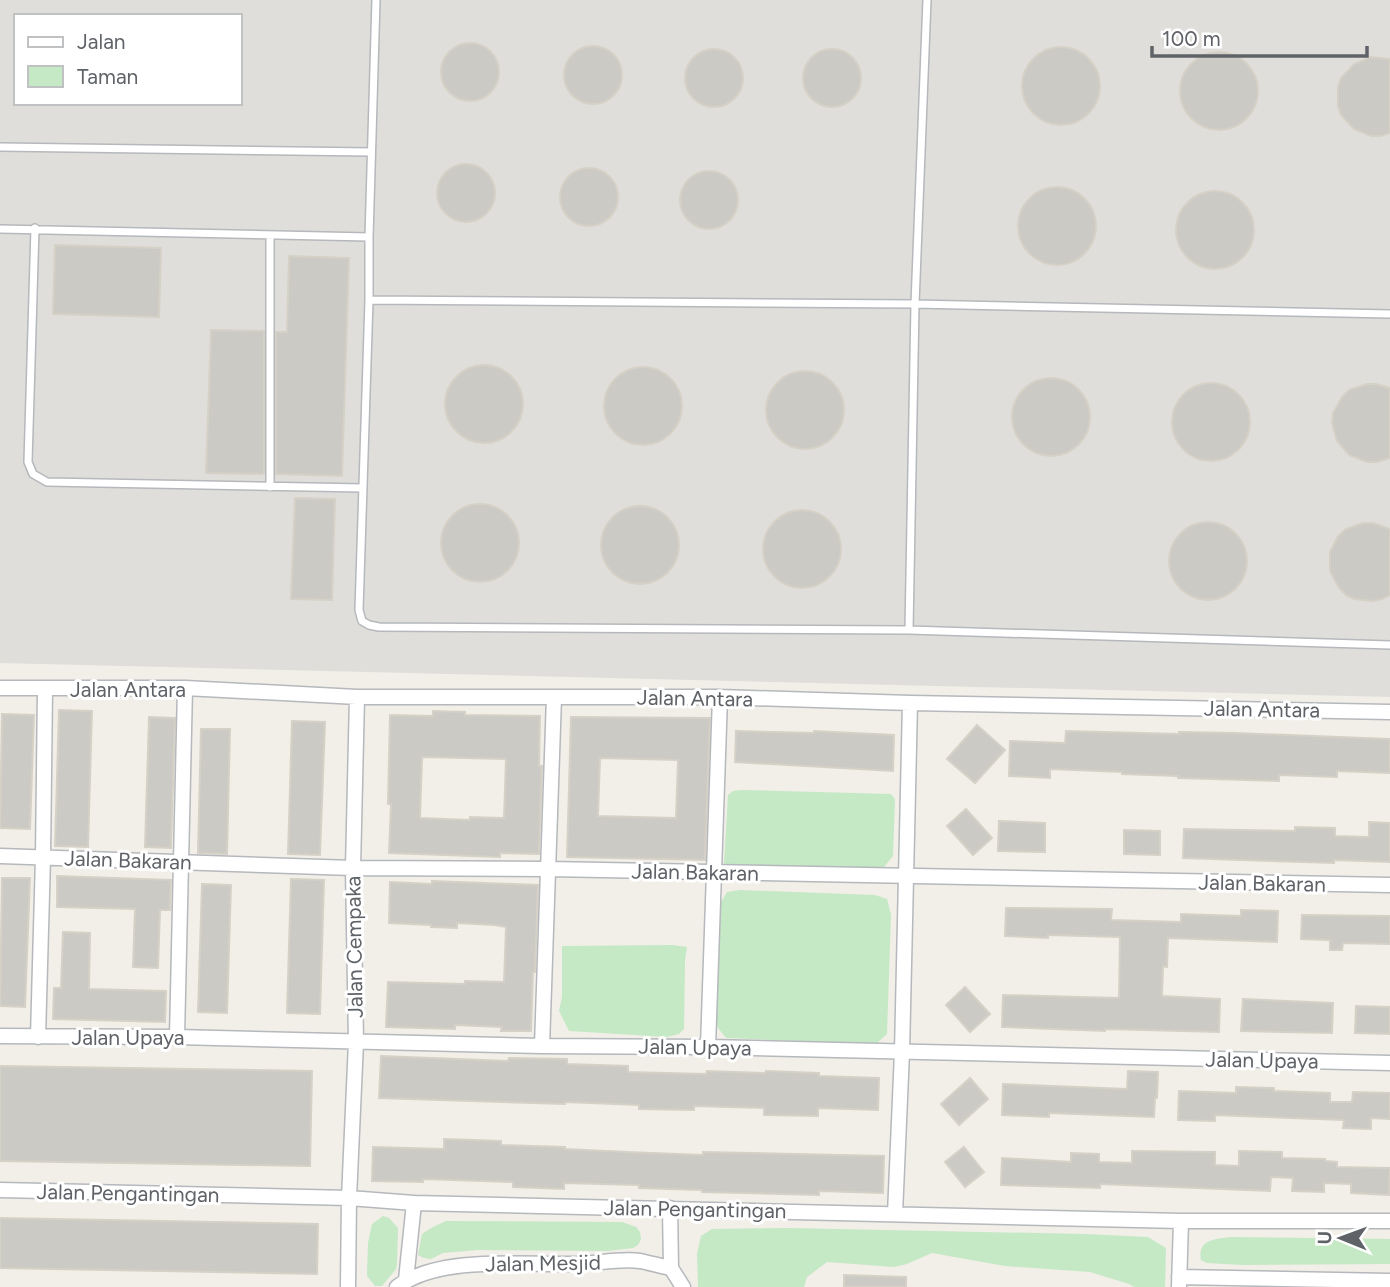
<svg xmlns="http://www.w3.org/2000/svg" width="1390" height="1287" viewBox="0 0 1390 1287" font-family="Figtree,sans-serif">
	<style>
		.industrial { fill: #e0deda; fill-rule: evenodd }
		.green { fill: #c5e8c5 }
		.building { fill: #cccac5; stroke: #d6d1c6; stroke-width: 2; fill-rule: evenodd }
		.lines { fill: none; stroke-linecap: round; stroke-linejoin: round }
		.lane-casing { stroke: #b5b8bc; stroke-width: 10 }
		.street-casing { stroke: #b5b8bc; stroke-width: 17 }
		.lane { stroke: #fff; stroke-width: 7 }
		.street { stroke: #fff; stroke-width: 14 }
		.labels { text-anchor: middle; dominant-baseline: central; stroke-width: 6; stroke-linejoin: round; paint-order: stroke }
		.street-label { font-size: 21px; fill: #5f6368; stroke: #fff }
	</style>
	<rect width="100%" height="100%" fill="#f1efe8"/>
	<path class="industrial" d="M 0,0 L 1390,0 L 1390,697 L 0,663 ZM 16,16 L 240,16 L 240,103 L 16,103 Z"/>
	<path class="green" d="M 742,790 L 891,794 L 895,799 L 893,856 L 884,867 L 874,870 L 736,867 L 724,863 L 728,795 L 733,791 Z
		M 740,890 L 875,895 L 887,899 L 891,915 L 887,1034 L 877,1043 L 870,1044 L 726,1038 L 715,1024 L 720,904 L 727,892 Z
		M 672,945 L 687,947 L 685,961 L 684,1029 L 679,1034 L 667,1037 L 569,1031 L 559,1011 L 562,997 L 562,946 Z
		M 383,1216 L 389,1218 L 398,1228 L 397,1263 L 396,1269 L 382,1286 L 375,1286 L 367,1276 L 368,1243 L 372,1224 Z
		M 446,1221 L 622,1222 L 636,1227 L 640,1232 L 641,1239 L 638,1245 L 633,1248 L 608,1251 L 477,1250 L 443,1253 L 431,1259 L 424,1258 L 418,1255 L 422,1234 L 433,1227 Z
		M 788,1228 L 1086,1234 L 1148,1237 L 1166,1248 L 1165,1287 L 1134,1287 L 1129,1284 L 1090,1272 L 1005,1266 L 932,1253 L 907,1264 L 894,1267 L 827,1262 L 807,1277 L 804,1287 L 698,1287 L 697,1254 L 701,1236 L 712,1229 Z
		M 1231,1237 L 1390,1239 L 1390,1264 L 1242,1265 L 1207,1263 L 1201,1260 C 1197,1239 1216,1239 1231,1237 Z"/>
	<path class="building" d="M441 72a29 29 0 1 1 58 0a29 29 0 1 1-58 0Z
		M564 75a29 29 0 1 1 58 0a29 29 0 1 1-58 0Z
		M1022 86a39 39 0 1 1 78 0a39 39 0 1 1-78 0Z
		M685 78a29 29 0 1 1 58 0a29 29 0 1 1-58 0Z
		M803 78a29 29 0 1 1 58 0a29 29 0 1 1-58 0Z
		M1180 91a39 39 0 1 1 78 0a39 39 0 1 1-78 0Z
		M 1371,57 L 1390,59 L 1390,133 L 1381,136 L 1371,136 L 1354,129 L 1341,115 L 1338,106 L 1338,87 L 1341,78 L 1354,64 Z
		M437 193a29 29 0 1 1 58 0a29 29 0 1 1-58 0Z
		M560 197a29 29 0 1 1 58 0a29 29 0 1 1-58 0Z
		M680 200a29 29 0 1 1 58 0a29 29 0 1 1-58 0Z
		M1018 226a39 39 0 1 1 78 0a39 39 0 1 1-78 0Z
		M1176 230a39 39 0 1 1 78 0a39 39 0 1 1-78 0Z
		M 55,245 L 161,248 L 159,317 L 53,314 Z
		M 289,256 L 349,258 L 342,476 L 276,474 L 276,332 L 287,332 Z
		M 211,330 L 264,331 L 264,473 L 262,474 L 206,473 Z
		M445 404a39 39 0 1 1 78 0a39 39 0 1 1-78 0Z
		M604 406a39 39 0 1 1 78 0a39 39 0 1 1-78 0Z
		M766 410a39 39 0 1 1 78 0a39 39 0 1 1-78 0Z
		M1012 417a39 39 0 1 1 78 0a39 39 0 1 1-78 0Z
		M1172 422a39 39 0 1 1 78 0a39 39 0 1 1-78 0Z
		M 1367,384 L 1376,384 L 1390,388 L 1390,458 L 1377,462 L 1367,462 L 1349,455 L 1337,441 L 1332,423 L 1333,413 L 1342,397 L 1349,390 Z
		M 295,498 L 335,499 L 332,600 L 291,599 Z
		M441 543a39 39 0 1 1 78 0a39 39 0 1 1-78 0Z
		M601 545a39 39 0 1 1 78 0a39 39 0 1 1-78 0Z
		M763 549a39 39 0 1 1 78 0a39 39 0 1 1-78 0Z
		M1169 561a39 39 0 1 1 78 0a39 39 0 1 1-78 0Z
		M 1363,523 L 1373,523 L 1390,529 L 1390,595 L 1382,599 L 1373,601 L 1354,599 L 1346,595 L 1339,588 L 1330,571 L 1330,552 L 1338,536 L 1346,529 Z
		M 59,710 L 92,711 L 88,847 L 55,846 Z
		M 433,711 L 465,712 L 465,715 L 540,716 L 539,766 L 542,766 L 539,854 L 500,853 L 500,857 L 389,853 L 391,804 L 388,804 L 390,715 L 433,716 ZM 424,757 L 506,759 L 504,818 L 470,817 L 470,820 L 420,818 L 422,758 Z
		M 2,714 L 34,715 L 30,829 L 0,828 Z
		M 149,717 L 175,718 L 171,848 L 145,847 Z
		M 571,717 L 710,718 L 705,860 L 567,857 ZM 600,758 L 678,760 L 676,818 L 598,816 Z
		M 292,721 L 325,722 L 320,855 L 288,854 Z
		M 977,725 L 1005,750 L 975,783 L 947,759 Z
		M 201,729 L 230,729 L 227,854 L 198,853 Z
		M 736,731 L 814,733 L 814,731 L 894,735 L 893,771 L 735,762 Z
		M 1066,731 L 1179,734 L 1179,732 L 1236,733 L 1390,739 L 1390,773 L 1337,771 L 1337,777 L 1279,775 L 1279,781 L 1178,778 L 1178,776 L 1122,774 L 1122,772 L 1050,769 L 1050,778 L 1009,776 L 1010,741 L 1065,743 Z
		M 966,809 L 992,838 L 973,855 L 947,826 Z
		M 999,821 L 1045,823 L 1045,852 L 998,851 Z
		M 1369,822 L 1390,823 L 1390,862 L 1334,860 L 1334,863 L 1183,858 L 1184,829 L 1295,831 L 1295,827 L 1335,828 L 1335,836 L 1369,837 Z
		M 1124,830 L 1160,831 L 1160,855 L 1124,854 Z
		M 57,876 L 171,880 L 170,910 L 160,910 L 158,968 L 133,967 L 135,909 L 57,907 Z
		M 2,878 L 30,878 L 25,1007 L 0,1006 Z
		M 291,879 L 324,880 L 320,1014 L 287,1013 Z
		M 432,881 L 538,885 L 535,972 L 533,972 L 531,1031 L 501,1031 L 502,1027 L 455,1025 L 455,1029 L 386,1027 L 388,982 L 465,984 L 465,981 L 504,982 L 506,927 L 495,925 L 457,923 L 457,928 L 431,927 L 431,925 L 389,923 L 390,882 L 432,884 Z
		M 202,884 L 231,885 L 227,1013 L 198,1012 Z
		M 1006,908 L 1112,909 L 1111,920 L 1181,922 L 1181,914 L 1241,916 L 1241,910 L 1278,911 L 1277,942 L 1168,938 L 1167,967 L 1163,966 L 1162,996 L 1220,999 L 1219,1032 L 1105,1029 L 1105,1031 L 1002,1027 L 1003,995 L 1119,998 L 1120,937 L 1048,935 L 1048,938 L 1005,936 Z
		M 1302,915 L 1390,916 L 1390,944 L 1343,943 L 1342,950 L 1330,950 L 1330,940 L 1301,939 Z
		M 63,932 L 90,933 L 89,989 L 166,991 L 165,1022 L 53,1019 L 54,988 L 61,988 Z
		M 965,987 L 990,1014 L 970,1032 L 946,1005 Z
		M 1243,999 L 1333,1003 L 1332,1033 L 1241,1031 Z
		M 1356,1006 L 1390,1007 L 1390,1034 L 1355,1033 Z
		M 381,1056 L 508,1061 L 509,1058 L 567,1059 L 567,1064 L 628,1066 L 628,1072 L 706,1074 L 707,1071 L 765,1073 L 766,1071 L 819,1073 L 819,1076 L 879,1078 L 878,1110 L 818,1108 L 818,1116 L 764,1115 L 764,1108 L 694,1106 L 694,1110 L 639,1109 L 639,1105 L 565,1102 L 565,1104 L 379,1098 Z
		M 0,1066 L 312,1071 L 310,1166 L 0,1161 Z
		M 1128,1071 L 1158,1072 L 1157,1098 L 1155,1098 L 1154,1117 L 1049,1113 L 1049,1117 L 1002,1115 L 1003,1084 L 1127,1089 Z
		M 970,1078 L 988,1099 L 959,1125 L 941,1104 Z
		M 1236,1087 L 1274,1088 L 1274,1091 L 1330,1093 L 1330,1102 L 1352,1102 L 1353,1092 L 1390,1093 L 1390,1119 L 1371,1118 L 1371,1129 L 1343,1128 L 1344,1120 L 1215,1115 L 1215,1121 L 1178,1120 L 1179,1091 L 1236,1093 Z
		M 444,1139 L 501,1141 L 501,1145 L 565,1147 L 565,1149 L 627,1152 L 703,1155 L 703,1152 L 884,1156 L 883,1193 L 819,1191 L 819,1195 L 702,1192 L 702,1190 L 639,1188 L 639,1185 L 564,1183 L 564,1189 L 513,1187 L 513,1182 L 423,1179 L 423,1182 L 372,1181 L 373,1147 L 444,1149 Z
		M 964,1147 L 984,1172 L 965,1187 L 945,1162 Z
		M 1132,1151 L 1215,1152 L 1215,1165 L 1239,1166 L 1239,1151 L 1282,1152 L 1282,1158 L 1325,1159 L 1325,1161 L 1337,1162 L 1337,1167 L 1390,1168 L 1389,1195 L 1351,1193 L 1351,1184 L 1324,1183 L 1324,1192 L 1292,1191 L 1293,1178 L 1271,1177 L 1270,1191 L 1100,1184 L 1100,1188 L 1001,1185 L 1002,1158 L 1071,1162 L 1071,1153 L 1099,1154 L 1099,1162 L 1132,1163 Z
		M 0,1218 L 318,1224 L 317,1274 L 0,1268 Z
		M 844,1275 L 906,1277 L 906,1287 L 844,1287 Z"/>
	<g class="lines">
		<g class="lane-casing">
			<path id="lane" d="M 376,0 L 369,237 L 369,300 L 359,610 L 362,621 L 369,625 L 379,627 L 909,630 L 1390,645
				M 0,147 L 371,152
				M 35,228 L 28,462 L 33,474 L 47,482 L 363,488
				M 0,229 L 369,237
				M 369,300 L 915,304 L 1390,314
				M 270,487 L 270,235
				M 909,630 L 915,304 L 927,0"/>
		</g>
		<g class="street-casing">
			<path id="street" d="M 0,688 L 185,688 L 357,697 L 720,697 L 910,703 L 1390,712
				M 0,856 L 353,868 L 548,869 L 1390,885
				M 0,1036 L 177,1037 L 542,1046 L 708,1047 L 1390,1063
				M 38,1037 L 43,857 L 45,689
				M 177,1037 L 185,688
				M 542,1046 L 554,697
				M 708,1047 L 720,697
				M 0,1190 L 349,1198 L 414,1203 L 1181,1221 L 1390,1221
				M 670,1208 L 671,1268
				M 895,1214 L 902,1052 L 910,703
				M 1179,1277 L 1390,1281
				M 406,1280 L 414,1203
				M 348,1287 L 349,1198 L 356,1042 L 353,868 L 357,697
				M 397,1287 C 439,1255 524,1265 575,1264 C 596,1264 619,1258 640,1261 C 650,1263 661,1266 671,1268 L 683,1287
				M 1179,1287 L 1181,1221"/>
		</g>
		<use href="#lane" class="lane"/>
		<use href="#street" class="street"/>
	</g>
	<g class="labels">
		<g class="street-label">
			<text x="128" y="689">Jalan Antara</text>
			<text transform="translate(695 698) rotate(1)">Jalan Antara</text>
			<text transform="translate(1262 709) rotate(1)">Jalan Antara</text>
			<text transform="translate(128 860) rotate(2)">Jalan Bakaran</text>
			<text transform="translate(695 872) rotate(1)">Jalan Bakaran</text>
			<text transform="translate(1262 883) rotate(1)">Jalan Bakaran</text>
			<text transform="translate(354 947) rotate(-91)">Jalan Cempaka</text>
			<text x="128" y="1037">Jalan Upaya</text>
			<text transform="translate(695 1047) rotate(1)">Jalan Upaya</text>
			<text transform="translate(1262 1060) rotate(1)">Jalan Upaya</text>
			<text transform="translate(128 1193) rotate(1)">Jalan Pengantingan</text>
			<text transform="translate(695 1209) rotate(1)">Jalan Pengantingan</text>
			<text transform="translate(543 1263) rotate(-1)">Jalan Mesjid</text>
		</g>
	</g>
	<rect x="14" y="14" width="228" height="91" fill="#ffffff" stroke="#bfc1c3" stroke-width="2"/>
	<rect x="28" y="37" width="35" height="10" fill="#ffffff" stroke="#bfc1c3" stroke-width="2"/>
	<text x="77" y="49" font-size="21" fill="#5f6368">Jalan</text>
	<rect x="28" y="66" width="35" height="21" fill="#c5e8c5" stroke="#bfc1c3" stroke-width="2"/>
	<text x="77" y="84" font-size="21" fill="#5f6368">Taman</text>
	<g transform="translate(1341 1238) rotate(271)" stroke="#ffffff" stroke-width="5" paint-order="stroke">
	<path d="M0-5L12 26L0 18L-12 26Z" fill="#5f6368"/>
	<text y="-10" font-size="19" font-weight="bold" text-anchor="middle" fill="#5f6368">U</text>
	</g>
	<path d="M1152 46v10h215v-10" fill="none" stroke="#5f6368" stroke-width="3.5"/>
	<text x="1162" y="46" font-size="21" fill="#5f6368" stroke="#ffffff" stroke-width="5" paint-order="stroke">100 m</text>
</svg>
